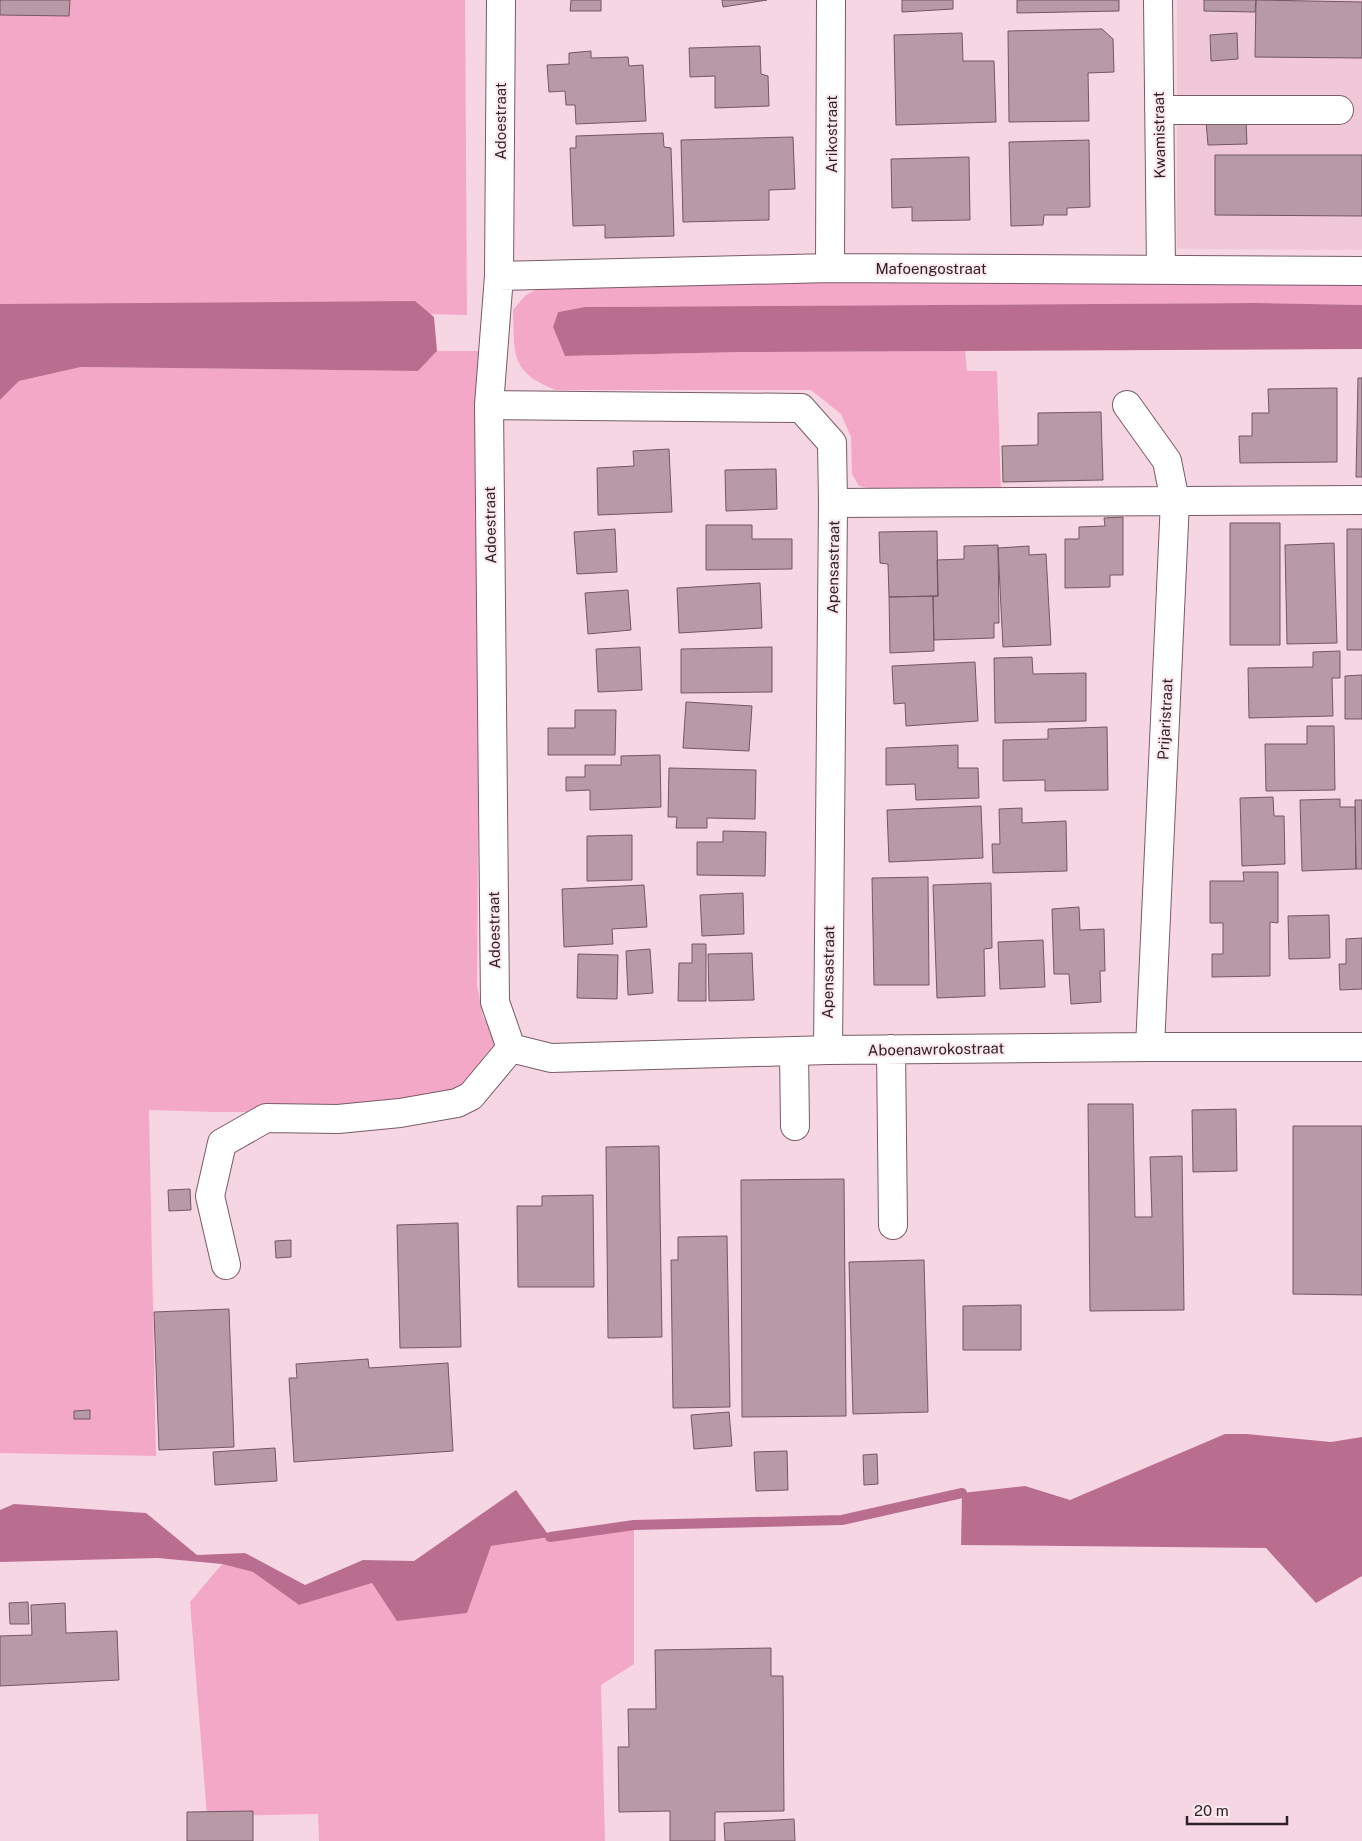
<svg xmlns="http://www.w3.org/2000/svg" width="1362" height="1841" viewBox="0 0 1362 1841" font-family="'Public Sans',sans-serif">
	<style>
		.built { fill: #f0c8d7 }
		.green { fill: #f3a8c7 }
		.water { fill: #ba6e8f }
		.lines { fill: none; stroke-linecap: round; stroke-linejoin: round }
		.stream { stroke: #ba6e8f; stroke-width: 10 }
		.building { fill: #b89aa6; stroke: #735763 }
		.minor-casing { stroke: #785c67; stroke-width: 30 }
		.minor { stroke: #fff; stroke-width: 28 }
		.labels { text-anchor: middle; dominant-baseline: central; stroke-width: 4; stroke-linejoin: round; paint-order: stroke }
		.street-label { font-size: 15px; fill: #2e2227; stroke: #fce8ef }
	</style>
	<rect width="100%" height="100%" fill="#f7d6e3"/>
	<path class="built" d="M 1177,0 L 1362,0 L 1362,250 L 1177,249 Z"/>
	<path class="green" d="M 0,0 L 465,0 L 467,315 L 0,304 Z
		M 744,281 L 1362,283 L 1362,305 L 1257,303 L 585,307 L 558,312 L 553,327 L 566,356 L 742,352 L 965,351 L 967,371 L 997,371 L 1001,490 L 880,491 L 859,486 L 852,474 L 851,437 L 841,414 L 811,390 L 556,390 C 509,371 515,355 513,310 L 526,295 L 543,286 Z
		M 437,351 L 481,351 L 477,985 L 483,1017 L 503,1044 L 474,1073 L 454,1091 L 333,1112 L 215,1112 L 149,1110 L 156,1456 L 0,1453 L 0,400 L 19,381 L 81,367 L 418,371 Z
		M 634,1525 L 634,1664 L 601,1685 L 605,1841 L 319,1841 L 318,1814 L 207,1816 L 190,1602 L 222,1564 L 253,1572 L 299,1605 L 491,1546 Z"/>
	<path class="water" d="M 415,301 L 434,317 L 437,351 L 418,371 L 81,367 L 19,381 L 0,400 L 0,304 Z
		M 1257,303 L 1362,305 L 1362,349 L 742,352 L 565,356 L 553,327 L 558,312 L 585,307 Z
		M 1225,1434 L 1247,1434 L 1331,1442 L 1362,1437 L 1362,1576 L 1316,1603 L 1266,1548 L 961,1545 L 962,1493 L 1025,1486 L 1070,1500 Z
		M 516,1490 L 550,1537 L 491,1546 L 467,1613 L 397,1621 L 372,1583 L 299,1605 L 253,1572 L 222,1564 L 158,1558 L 0,1562 L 0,1510 L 14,1504 L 146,1513 L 197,1555 L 245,1553 L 305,1585 L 363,1560 L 414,1561 Z"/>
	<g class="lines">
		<path class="stream" d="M 550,1537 L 634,1525 L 842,1520 L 962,1493"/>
	</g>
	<path class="building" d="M 0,0 L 70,0 L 69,16 L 0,15 Z
		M 571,0 L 601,0 L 601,11 L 570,11 Z
		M 722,0 L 767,0 L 723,7 Z
		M 902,0 L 953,0 L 953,9 L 902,12 Z
		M 1017,0 L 1119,0 L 1119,11 L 1017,13 Z
		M 1204,0 L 1256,0 L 1255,12 L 1204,11 Z
		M 1256,0 L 1362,2 L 1362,58 L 1255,57 Z
		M 1102,29 L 1113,39 L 1114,72 L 1088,73 L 1089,121 L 1009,122 L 1008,31 Z
		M 962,33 L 963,61 L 994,61 L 996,122 L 896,125 L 894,35 Z
		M 1237,33 L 1238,59 L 1211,61 L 1210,35 Z
		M 760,46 L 761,74 L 768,76 L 769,106 L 715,108 L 715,76 L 690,77 L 689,48 Z
		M 591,51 L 591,58 L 628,57 L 629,66 L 643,65 L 646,121 L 576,124 L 575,105 L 566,105 L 565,91 L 549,92 L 547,65 L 569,64 L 569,53 Z
		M 1246,119 L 1247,144 L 1208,145 L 1206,121 Z
		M 663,133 L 664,147 L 671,148 L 674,236 L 605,238 L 605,225 L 573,226 L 570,148 L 576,148 L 576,136 Z
		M 793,137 L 795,189 L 769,190 L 769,220 L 683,222 L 681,140 Z
		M 1089,140 L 1090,207 L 1067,208 L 1067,215 L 1044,215 L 1043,225 L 1011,226 L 1009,142 Z
		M 1215,155 L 1362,155 L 1362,216 L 1215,215 Z
		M 969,157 L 970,220 L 912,221 L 912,207 L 892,208 L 891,159 Z
		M 1358,378 L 1362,378 L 1362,477 L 1356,477 Z
		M 1337,388 L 1337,462 L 1240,463 L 1239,436 L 1252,436 L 1252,413 L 1269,413 L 1268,389 Z
		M 1101,412 L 1103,480 L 1003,482 L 1002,446 L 1038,445 L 1038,413 Z
		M 669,449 L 672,512 L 598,515 L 597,468 L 634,466 L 633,451 Z
		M 776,469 L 777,509 L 726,511 L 725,470 Z
		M 1123,517 L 1123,575 L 1110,575 L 1110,587 L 1065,588 L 1065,539 L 1079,539 L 1079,527 L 1105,526 L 1104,518 Z
		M 1230,523 L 1280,523 L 1280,645 L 1230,645 Z
		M 706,525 L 752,525 L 752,539 L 792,539 L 792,569 L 706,570 Z
		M 615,529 L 617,572 L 577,574 L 574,532 Z
		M 1347,529 L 1362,529 L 1362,650 L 1347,650 Z
		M 937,531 L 938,596 L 889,597 L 888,564 L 880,563 L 879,532 Z
		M 1334,543 L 1337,643 L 1287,644 L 1285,545 Z
		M 998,545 L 999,623 L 994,623 L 994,638 L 934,640 L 933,596 L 938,596 L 937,560 L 964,559 L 964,546 Z
		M 1029,546 L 1029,555 L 1046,554 L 1051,645 L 1003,647 L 998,548 Z
		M 760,583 L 762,628 L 679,633 L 677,588 Z
		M 628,590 L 631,630 L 588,634 L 585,593 Z
		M 933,596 L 934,651 L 890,653 L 889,597 Z
		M 640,647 L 642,690 L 598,692 L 596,649 Z
		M 772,647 L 772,692 L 681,693 L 681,649 Z
		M 1340,651 L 1340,678 L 1332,678 L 1333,716 L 1249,718 L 1248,668 L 1313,667 L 1313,652 Z
		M 1032,657 L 1033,674 L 1086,673 L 1086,721 L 995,723 L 994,658 Z
		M 975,662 L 978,721 L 906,726 L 905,703 L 894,704 L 892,666 Z
		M 1362,675 L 1362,719 L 1345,719 L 1345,676 Z
		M 686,702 L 752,706 L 749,751 L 683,748 Z
		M 575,710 L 616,710 L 615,755 L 548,755 L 548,728 L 575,728 Z
		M 1307,726 L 1334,726 L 1335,790 L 1266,791 L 1265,744 L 1307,744 Z
		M 1107,727 L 1108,790 L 1045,791 L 1045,780 L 1003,781 L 1003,740 L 1048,739 L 1048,729 Z
		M 958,745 L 958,768 L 978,768 L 979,798 L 916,800 L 915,784 L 886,785 L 886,748 Z
		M 660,755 L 661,807 L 590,810 L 590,790 L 566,791 L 566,777 L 585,777 L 585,765 L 621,765 L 621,756 Z
		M 669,768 L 756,770 L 755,819 L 707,818 L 707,828 L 676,828 L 677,817 L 668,817 Z
		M 1273,797 L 1274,816 L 1284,816 L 1285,864 L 1242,866 L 1240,798 Z
		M 1340,799 L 1340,807 L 1355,807 L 1356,869 L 1302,871 L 1300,800 Z
		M 1355,800 L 1362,800 L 1362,869 L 1356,869 Z
		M 981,806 L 983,858 L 889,862 L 887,810 Z
		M 1022,808 L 1022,823 L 1066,821 L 1067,871 L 993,873 L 992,844 L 1000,844 L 999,809 Z
		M 723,831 L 766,832 L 765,876 L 697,875 L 697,842 L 723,842 Z
		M 632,835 L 632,880 L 587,881 L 587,836 Z
		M 1243,872 L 1278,872 L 1278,923 L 1270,922 L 1270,976 L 1212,977 L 1212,954 L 1223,954 L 1223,923 L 1210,923 L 1210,881 L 1244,881 Z
		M 928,877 L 929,985 L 874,985 L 872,878 Z
		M 991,883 L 992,948 L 984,949 L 985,996 L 937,998 L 933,885 Z
		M 644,885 L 647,927 L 612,929 L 613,944 L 564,947 L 562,889 Z
		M 743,893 L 744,934 L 702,936 L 700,895 Z
		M 1079,907 L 1080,930 L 1104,929 L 1105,971 L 1100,971 L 1101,1002 L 1071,1004 L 1069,974 L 1054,974 L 1052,909 Z
		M 1329,915 L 1330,958 L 1289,959 L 1288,916 Z
		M 1362,938 L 1362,989 L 1340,990 L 1339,964 L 1346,964 L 1346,939 Z
		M 1043,940 L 1045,987 L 1000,989 L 998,942 Z
		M 692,944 L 706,944 L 706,1001 L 678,1001 L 679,963 L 692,963 Z
		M 650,949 L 653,993 L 628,995 L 626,951 Z
		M 752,953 L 754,1000 L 709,1001 L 708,954 Z
		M 578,954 L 618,955 L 617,999 L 577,998 Z
		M 1088,1104 L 1133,1104 L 1135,1217 L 1152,1217 L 1150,1157 L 1182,1156 L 1184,1310 L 1090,1311 Z
		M 1236,1109 L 1237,1171 L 1193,1172 L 1192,1110 Z
		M 1293,1126 L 1362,1126 L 1362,1295 L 1293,1294 Z
		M 659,1146 L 662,1337 L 608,1338 L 606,1147 Z
		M 844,1179 L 846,1416 L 742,1417 L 741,1180 Z
		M 190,1189 L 191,1210 L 169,1211 L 168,1190 Z
		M 593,1195 L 594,1287 L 518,1287 L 517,1206 L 542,1206 L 542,1196 Z
		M 458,1223 L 461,1347 L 400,1348 L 397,1225 Z
		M 727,1236 L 730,1407 L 673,1408 L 671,1260 L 678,1260 L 678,1237 Z
		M 291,1240 L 291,1257 L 276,1258 L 275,1241 Z
		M 924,1260 L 928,1412 L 853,1414 L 849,1262 Z
		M 1021,1305 L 1021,1350 L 963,1350 L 963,1306 Z
		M 229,1309 L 234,1447 L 159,1450 L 154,1312 Z
		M 368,1359 L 369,1368 L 448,1363 L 453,1451 L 294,1462 L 289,1378 L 297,1378 L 296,1364 Z
		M 90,1410 L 90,1419 L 74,1419 L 74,1411 Z
		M 729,1412 L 732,1446 L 694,1449 L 691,1415 Z
		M 275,1448 L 277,1481 L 215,1485 L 213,1452 Z
		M 787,1451 L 788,1490 L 756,1491 L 754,1452 Z
		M 877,1454 L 878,1484 L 864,1485 L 863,1455 Z
		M 28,1602 L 29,1624 L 10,1624 L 9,1603 Z
		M 65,1603 L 66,1633 L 117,1631 L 119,1680 L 0,1686 L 0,1636 L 32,1635 L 31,1605 Z
		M 771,1648 L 771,1676 L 783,1676 L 784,1811 L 715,1812 L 715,1841 L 670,1841 L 670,1811 L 619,1812 L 618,1747 L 629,1747 L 628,1709 L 656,1709 L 655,1650 Z
		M 253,1811 L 253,1841 L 187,1841 L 187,1812 Z
		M 794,1819 L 795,1841 L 725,1841 L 724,1823 Z"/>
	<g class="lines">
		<g class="minor-casing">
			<path id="minor" d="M 501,0 L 499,276 L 489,405 L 495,1002 L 511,1048
				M 1158,0 L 1161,270
				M 1159,110 L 1339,110
				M 830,268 L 831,0
				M 499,276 L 830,268 L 1362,271
				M 489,405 L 801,408 L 832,443 L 833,503 L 828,1050
				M 1127,405 L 1167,461 L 1175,501 L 1150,1047
				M 833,503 L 1362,500
				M 511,1048 L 551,1058 L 828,1050 L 1150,1047 L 1362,1047
				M 891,1049 L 893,1225
				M 794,1051 L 795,1126
				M 226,1265 L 210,1196 L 222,1143 L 266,1118 L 338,1119 L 400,1113 L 457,1103 L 471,1096 L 511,1048"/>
		</g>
		<use href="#minor" class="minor"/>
	</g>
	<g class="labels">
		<g class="street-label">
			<text transform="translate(500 121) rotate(-90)">Adoestraat</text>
			<text transform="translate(831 134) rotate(-90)">Arikostraat</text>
			<text transform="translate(1159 135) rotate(-91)">Kwamistraat</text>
			<text x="931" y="268">Mafoengostraat</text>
			<text transform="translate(490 525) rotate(-91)">Adoestraat</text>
			<text transform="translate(833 567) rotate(-89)">Apensastraat</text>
			<text transform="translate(1165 719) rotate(-87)">Prijaristraat</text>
			<text transform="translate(494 930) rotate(-91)">Adoestraat</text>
			<text transform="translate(828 972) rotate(-89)">Apensastraat</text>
			<text transform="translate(936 1049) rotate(-1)">Aboenawrokostraat</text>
		</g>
	</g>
	<path d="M1187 1816v8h100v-8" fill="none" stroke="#2e2227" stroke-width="2.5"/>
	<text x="1194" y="1816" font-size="15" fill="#2e2227" stroke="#fce8ef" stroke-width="4" paint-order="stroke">20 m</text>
</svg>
